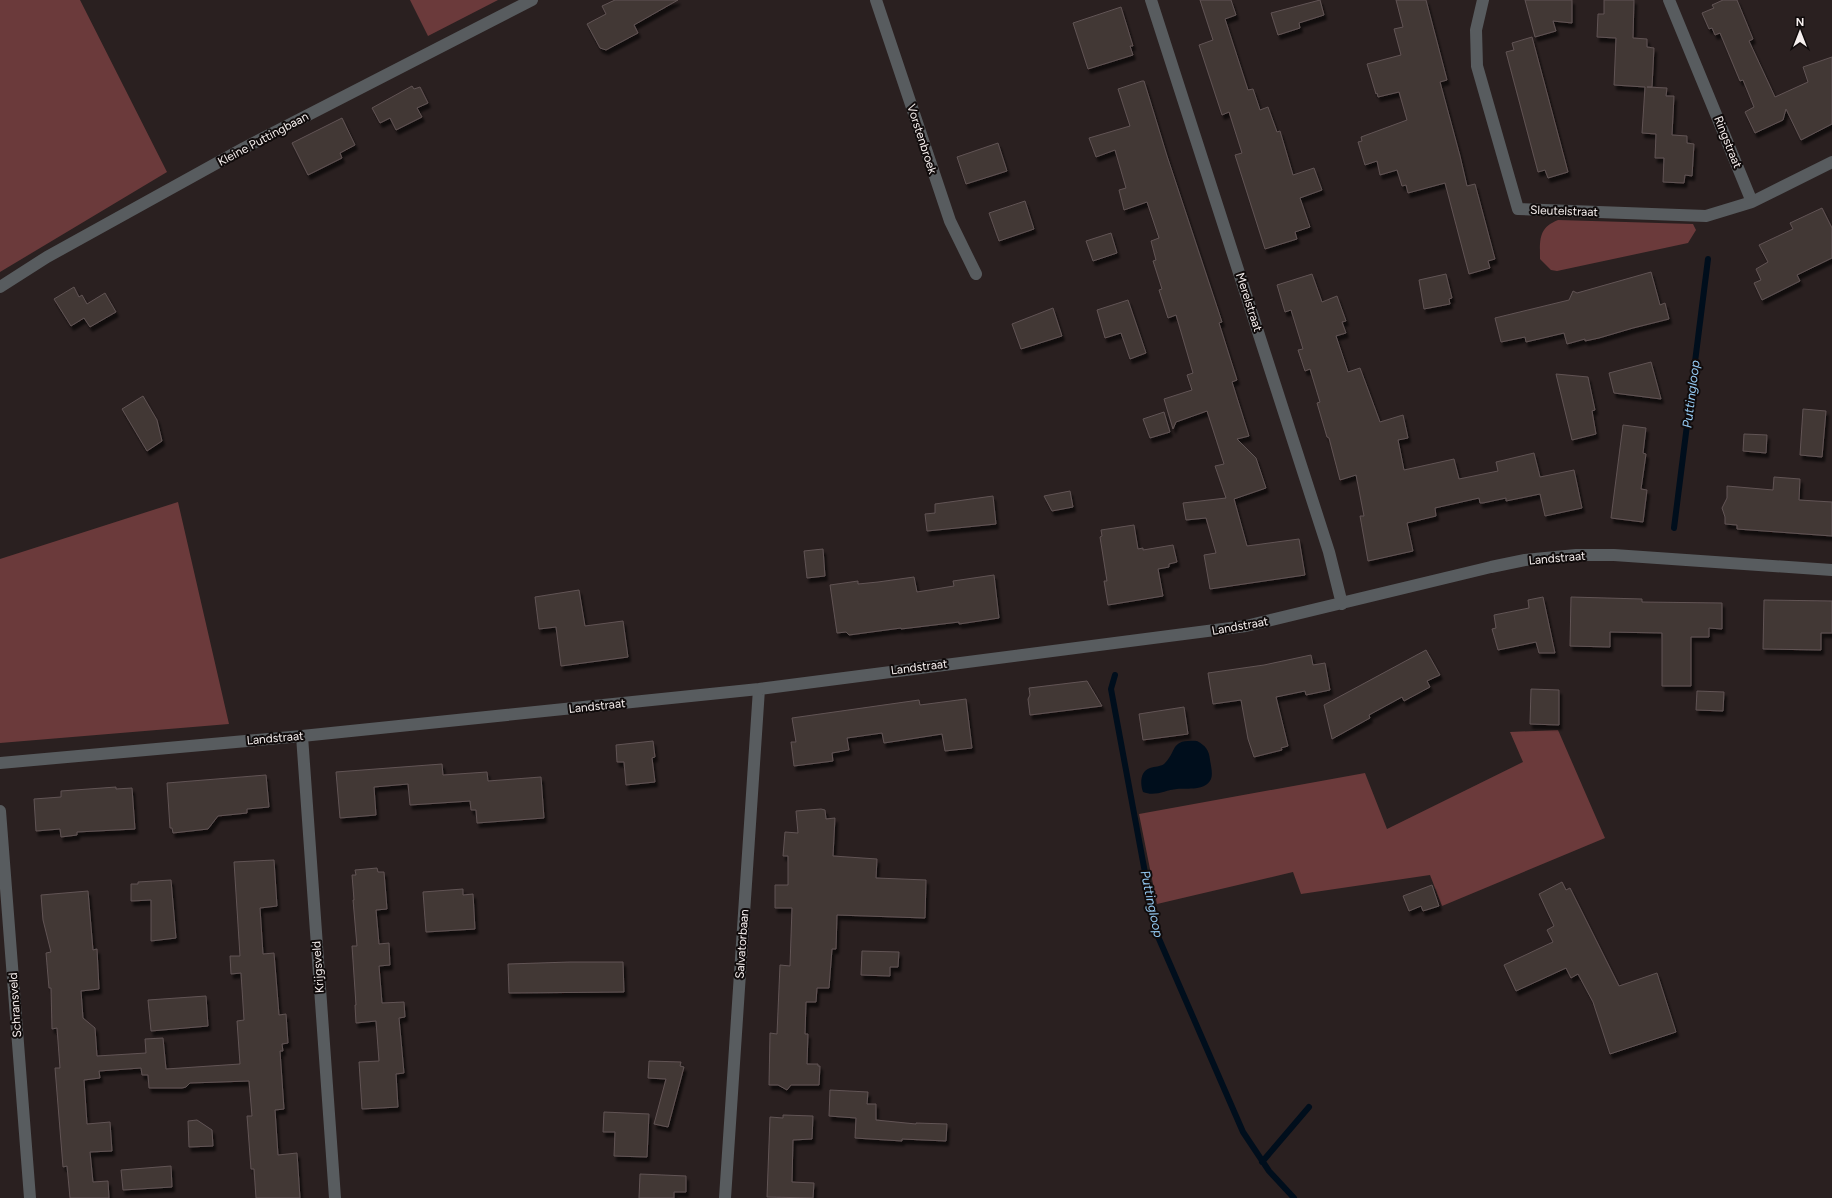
<svg xmlns="http://www.w3.org/2000/svg" width="1832" height="1198" viewBox="0 0 1832 1198" font-family="Figtree,sans-serif">
	<style>
		.green { fill: #6b3a3b }
		.water { fill: #000e1c }
		.lines { fill: none; stroke-linecap: round; stroke-linejoin: round }
		.stream { stroke: #000e1c; stroke-width: 6 }
		.building { fill: #423736; stroke: #615454; filter: url(#shadow) }
		.minor { stroke: #585c5f; stroke-width: 12 }
		.labels { text-anchor: middle; dominant-baseline: central; stroke-width: 4; stroke-linejoin: round; paint-order: stroke }
		.street-label { font-size: 12px; fill: #f6efee; stroke: #100b0b }
		.water-label { font-size: 13px; font-style: italic; fill: #94c9f2; stroke: #100b0b }
	</style>
	<defs>
		<filter id="shadow"><feDropShadow dx="2.5" dy="4.5" stdDeviation="1" flood-color="#0009"/></filter>
	</defs>
	<rect width="100%" height="100%" fill="#2a2020"/>
	<path class="green" d="M 0,0 L 80,0 L 167,172 L 0,272 Z
		M 410,0 L 498,0 L 428,36 Z
		M 1558,220 L 1693,224 L 1696,230 L 1688,243 L 1557,271 L 1551,270 L 1540,259 C 1540,240 1538,228 1558,220 Z
		M 178,502 L 229,724 L 0,743 L 0,559 Z
		M 1558,730 L 1605,838 L 1442,906 L 1430,875 L 1301,894 L 1293,872 L 1157,904 L 1139,814 L 1365,773 L 1387,829 L 1523,762 L 1510,732 Z"/>
	<path class="water" d="M 1197,741 C 1206,746 1209,750 1210,760 C 1211,766 1213,774 1211,779 C 1206,791 1187,788 1177,789 C 1165,790 1155,797 1143,792 C 1140,784 1140,771 1150,768 C 1155,766 1160,767 1164,764 C 1178,751 1169,739 1197,741 Z"/>
	<g class="lines">
		<path class="stream" d="M 1674,528 L 1708,259
			M 1115,675 L 1111,689 L 1156,932 L 1243,1132 L 1269,1171 L 1294,1198
			M 1262,1162 L 1309,1107"/>
	</g>
	<path class="building" d="M 615,0 L 678,0 L 634,25 L 638,33 L 606,50 L 600,48 L 587,24 L 606,14 L 602,6 Z
		M 1200,0 L 1231,0 L 1236,15 L 1225,19 L 1248,90 L 1253,89 L 1260,110 L 1268,107 L 1277,132 L 1280,131 L 1293,175 L 1314,168 L 1322,190 L 1300,198 L 1310,227 L 1295,232 L 1297,239 L 1265,249 L 1235,155 L 1242,153 L 1229,112 L 1222,115 L 1199,45 L 1213,40 Z
		M 1320,0 L 1324,15 L 1299,23 L 1300,28 L 1278,35 L 1271,13 Z
		M 1396,0 L 1426,0 L 1447,80 L 1440,82 L 1460,156 L 1467,186 L 1475,184 L 1495,259 L 1488,261 L 1490,268 L 1469,274 L 1445,183 L 1408,193 L 1406,185 L 1402,186 L 1397,170 L 1380,175 L 1377,161 L 1365,165 L 1358,142 L 1362,141 L 1361,137 L 1407,120 L 1399,92 L 1378,97 L 1377,93 L 1376,94 L 1367,64 L 1401,55 L 1394,29 L 1403,27 Z
		M 1525,0 L 1572,0 L 1572,23 L 1553,21 L 1556,31 L 1535,37 Z
		M 1604,0 L 1634,0 L 1633,38 L 1647,39 L 1647,47 L 1654,48 L 1652,87 L 1647,87 L 1667,88 L 1666,96 L 1674,96 L 1672,135 L 1687,136 L 1687,143 L 1694,144 L 1692,176 L 1685,175 L 1684,183 L 1663,182 L 1664,158 L 1655,158 L 1656,134 L 1642,133 L 1645,87 L 1614,85 L 1616,38 L 1597,37 L 1598,14 L 1604,14 Z
		M 1723,0 L 1737,0 L 1753,39 L 1749,41 L 1775,97 L 1808,82 L 1803,67 L 1832,57 L 1832,124 L 1801,140 L 1786,109 L 1783,120 L 1755,133 L 1745,112 L 1754,107 L 1743,80 L 1740,81 L 1720,33 L 1715,35 L 1712,28 L 1709,29 L 1702,13 L 1714,8 L 1712,5 Z
		M 1121,7 L 1133,46 L 1130,46 L 1133,55 L 1088,69 L 1073,23 Z
		M 1532,37 L 1568,172 L 1548,178 L 1545,170 L 1538,172 L 1506,52 L 1514,50 L 1512,43 Z
		M 1142,81 L 1144,81 L 1167,156 L 1222,322 L 1219,323 L 1237,380 L 1232,382 L 1249,436 L 1237,439 L 1256,458 L 1266,488 L 1234,499 L 1247,546 L 1299,539 L 1305,575 L 1210,589 L 1204,555 L 1216,553 L 1206,518 L 1186,520 L 1183,503 L 1226,498 L 1215,466 L 1224,464 L 1207,411 L 1176,422 L 1173,429 L 1164,399 L 1192,390 L 1187,375 L 1193,373 L 1176,315 L 1168,318 L 1159,290 L 1162,289 L 1153,261 L 1156,260 L 1151,241 L 1159,238 L 1147,202 L 1124,210 L 1119,190 L 1126,188 L 1115,150 L 1096,157 L 1089,138 L 1130,126 L 1118,89 Z
		M 412,86 L 414,89 L 420,87 L 428,103 L 417,108 L 422,117 L 396,130 L 390,118 L 380,123 L 372,108 Z
		M 342,118 L 355,145 L 340,153 L 342,158 L 308,175 L 292,143 Z
		M 998,143 L 1007,171 L 966,184 L 957,157 Z
		M 1025,201 L 1034,229 L 999,241 L 989,213 Z
		M 1822,208 L 1832,228 L 1832,258 L 1797,275 L 1800,281 L 1762,300 L 1754,283 L 1761,280 L 1756,269 L 1768,262 L 1759,245 L 1793,229 L 1790,223 Z
		M 1111,233 L 1117,253 L 1093,261 L 1086,241 Z
		M 1651,272 L 1660,305 L 1665,303 L 1669,319 L 1633,328 L 1599,338 L 1585,341 L 1585,339 L 1567,344 L 1564,333 L 1526,342 L 1525,337 L 1501,342 L 1495,318 L 1569,300 L 1573,291 L 1577,293 Z
		M 1312,274 L 1322,302 L 1337,296 L 1346,321 L 1342,322 L 1346,333 L 1336,336 L 1348,372 L 1360,368 L 1380,422 L 1403,415 L 1408,438 L 1398,440 L 1404,470 L 1454,459 L 1459,479 L 1498,471 L 1496,462 L 1534,453 L 1540,477 L 1574,470 L 1582,508 L 1545,516 L 1540,494 L 1506,501 L 1506,498 L 1483,503 L 1480,503 L 1479,498 L 1435,508 L 1436,516 L 1407,523 L 1413,551 L 1368,561 L 1360,516 L 1364,516 L 1356,475 L 1340,480 L 1329,438 L 1327,437 L 1317,403 L 1320,402 L 1310,369 L 1305,371 L 1298,350 L 1303,349 L 1291,310 L 1285,312 L 1277,285 Z
		M 1446,274 L 1452,298 L 1449,299 L 1450,304 L 1424,309 L 1419,280 Z
		M 74,287 L 79,297 L 82,295 L 87,304 L 105,293 L 116,312 L 90,327 L 84,318 L 71,326 L 54,299 Z
		M 1128,300 L 1146,353 L 1130,359 L 1121,333 L 1105,338 L 1097,310 Z
		M 1053,308 L 1062,336 L 1021,349 L 1012,324 Z
		M 1651,362 L 1661,399 L 1614,393 L 1609,373 Z
		M 1556,374 L 1588,377 L 1595,410 L 1592,411 L 1596,434 L 1572,440 Z
		M 143,396 L 157,420 L 162,441 L 147,451 L 122,409 Z
		M 1803,409 L 1826,411 L 1822,457 L 1800,455 Z
		M 1164,412 L 1170,432 L 1150,438 L 1143,419 Z
		M 1623,425 L 1646,428 L 1643,453 L 1646,454 L 1641,489 L 1647,490 L 1643,522 L 1611,518 Z
		M 1744,434 L 1767,435 L 1766,453 L 1743,451 Z
		M 1774,477 L 1800,479 L 1799,500 L 1832,502 L 1832,536 L 1737,529 L 1737,525 L 1725,524 L 1725,517 L 1722,508 L 1727,498 L 1727,486 L 1773,490 Z
		M 1070,491 L 1073,507 L 1052,511 L 1044,496 Z
		M 993,496 L 996,524 L 927,531 L 925,514 L 935,513 L 935,504 Z
		M 1134,525 L 1138,549 L 1143,548 L 1143,550 L 1173,545 L 1177,562 L 1169,564 L 1169,567 L 1158,569 L 1163,596 L 1108,605 L 1104,581 L 1107,581 L 1100,537 L 1102,536 L 1101,530 Z
		M 823,549 L 825,576 L 807,578 L 804,551 Z
		M 994,575 L 999,618 L 959,624 L 959,622 L 901,629 L 901,628 L 849,635 L 846,632 L 837,633 L 830,585 L 858,581 L 858,584 L 878,582 L 914,577 L 917,592 L 954,586 L 953,581 Z
		M 579,590 L 585,626 L 623,621 L 628,657 L 561,666 L 556,627 L 539,629 L 535,597 Z
		M 1543,597 L 1555,653 L 1539,653 L 1536,642 L 1498,650 L 1492,629 L 1496,628 L 1494,615 L 1529,608 L 1528,600 Z
		M 1571,597 L 1642,599 L 1642,602 L 1722,603 L 1722,629 L 1709,628 L 1709,637 L 1691,637 L 1691,686 L 1662,686 L 1662,633 L 1610,632 L 1610,647 L 1570,646 Z
		M 1764,600 L 1832,601 L 1832,633 L 1821,633 L 1821,650 L 1763,649 Z
		M 1426,650 L 1440,675 L 1427,681 L 1430,687 L 1404,701 L 1402,697 L 1369,715 L 1370,718 L 1332,739 L 1324,705 Z
		M 1311,655 L 1313,665 L 1325,663 L 1330,690 L 1306,695 L 1305,691 L 1276,697 L 1288,746 L 1281,748 L 1282,750 L 1254,757 L 1248,739 L 1241,700 L 1213,704 L 1208,673 L 1264,665 Z
		M 1087,681 L 1102,706 L 1030,715 L 1028,699 L 1030,695 L 1029,688 Z
		M 1531,689 L 1559,690 L 1559,725 L 1530,724 Z
		M 1697,691 L 1724,692 L 1723,711 L 1696,710 Z
		M 966,699 L 972,748 L 945,751 L 942,734 L 884,743 L 882,733 L 847,738 L 849,750 L 832,753 L 833,761 L 794,766 L 791,742 L 796,742 L 792,718 L 919,700 L 920,705 Z
		M 1184,707 L 1188,734 L 1143,740 L 1139,714 Z
		M 653,741 L 655,757 L 652,758 L 655,782 L 626,785 L 624,762 L 617,762 L 616,745 Z
		M 442,764 L 443,775 L 487,772 L 488,781 L 541,777 L 544,818 L 477,823 L 476,810 L 471,810 L 470,801 L 410,805 L 408,784 L 374,787 L 376,815 L 340,818 L 336,772 Z
		M 266,775 L 269,807 L 247,809 L 247,813 L 218,816 L 208,829 L 173,833 L 172,828 L 170,828 L 167,783 Z
		M 116,787 L 116,789 L 132,788 L 135,829 L 77,832 L 77,835 L 61,837 L 60,829 L 36,831 L 34,799 L 61,797 L 61,791 Z
		M 821,809 L 825,810 L 826,819 L 835,818 L 833,856 L 877,859 L 876,878 L 926,880 L 925,918 L 837,915 L 836,949 L 832,949 L 829,988 L 817,988 L 816,1002 L 806,1002 L 805,1034 L 808,1034 L 807,1064 L 818,1064 L 818,1066 L 820,1066 L 819,1085 L 791,1085 L 787,1090 L 778,1085 L 769,1085 L 770,1033 L 777,1034 L 780,965 L 790,966 L 792,908 L 775,908 L 775,885 L 788,885 L 788,856 L 783,856 L 785,832 L 798,833 L 796,811 Z
		M 274,860 L 277,906 L 260,908 L 263,954 L 274,953 L 279,1015 L 286,1014 L 288,1043 L 282,1044 L 283,1051 L 280,1051 L 284,1109 L 275,1110 L 278,1155 L 297,1153 L 300,1198 L 256,1198 L 254,1169 L 251,1169 L 247,1116 L 252,1116 L 249,1081 L 190,1083 L 186,1087 L 182,1088 L 149,1088 L 148,1075 L 142,1075 L 141,1068 L 99,1071 L 100,1078 L 84,1080 L 87,1124 L 110,1122 L 112,1151 L 90,1152 L 93,1182 L 108,1181 L 109,1198 L 70,1198 L 67,1166 L 63,1167 L 55,1068 L 60,1068 L 57,1028 L 52,1029 L 51,988 L 49,988 L 46,953 L 51,952 L 43,920 L 41,895 L 88,891 L 93,950 L 97,949 L 99,989 L 81,991 L 83,1018 L 95,1028 L 97,1056 L 146,1053 L 145,1039 L 163,1038 L 166,1069 L 240,1064 L 237,1021 L 244,1020 L 241,973 L 231,974 L 230,956 L 240,956 L 234,862 Z
		M 377,868 L 378,872 L 384,872 L 387,909 L 376,910 L 379,944 L 389,943 L 390,965 L 379,966 L 382,1003 L 404,1002 L 405,1017 L 399,1018 L 404,1073 L 396,1074 L 398,1107 L 362,1109 L 359,1062 L 379,1061 L 376,1021 L 356,1023 L 355,1005 L 356,1005 L 352,946 L 357,946 L 353,900 L 354,900 L 352,875 L 356,875 L 355,870 Z
		M 171,880 L 176,938 L 151,941 L 151,900 L 131,901 L 131,884 L 138,884 L 138,882 Z
		M 1562,882 L 1566,890 L 1570,888 L 1619,986 L 1657,973 L 1676,1032 L 1610,1054 L 1593,1002 L 1578,974 L 1571,978 L 1566,968 L 1516,991 L 1504,965 L 1553,942 L 1547,930 L 1554,926 L 1539,894 Z
		M 1432,885 L 1439,906 L 1423,911 L 1421,906 L 1409,911 L 1403,896 Z
		M 463,889 L 463,895 L 473,894 L 475,929 L 426,932 L 423,892 Z
		M 862,951 L 899,952 L 898,967 L 890,967 L 890,976 L 861,975 Z
		M 570,962 L 623,962 L 624,992 L 509,993 L 508,964 Z
		M 206,996 L 208,1026 L 151,1031 L 148,1000 Z
		M 649,1061 L 681,1062 L 680,1066 L 684,1067 L 668,1127 L 654,1124 L 666,1079 L 648,1078 Z
		M 830,1090 L 868,1092 L 867,1104 L 876,1104 L 876,1120 L 916,1124 L 916,1123 L 947,1124 L 946,1141 L 902,1139 L 902,1141 L 855,1138 L 856,1118 L 829,1116 Z
		M 604,1112 L 649,1114 L 647,1157 L 614,1156 L 615,1132 L 603,1132 Z
		M 783,1115 L 813,1116 L 812,1139 L 793,1140 L 792,1182 L 814,1183 L 813,1198 L 767,1197 L 770,1117 L 783,1118 Z
		M 197,1120 L 212,1130 L 213,1146 L 189,1147 L 188,1121 Z
		M 171,1166 L 172,1187 L 123,1190 L 121,1170 Z
		M 640,1174 L 686,1176 L 686,1192 L 674,1192 L 674,1198 L 639,1198 Z"/>
	<g class="lines">
		<path class="minor" d="M 876,0 L 950,221 L 976,274
			M 1151,0 L 1329,552 L 1342,604
			M 1483,0 L 1476,30 L 1477,66 L 1518,209 L 1706,216 L 1752,202
			M 1669,0 L 1752,202 L 1832,162
			M 0,287 L 47,257 L 244,148 L 532,0
			M 302,736 L 335,1198
			M 0,763 L 302,736 L 759,689 L 1246,626 L 1491,567 L 1525,560 L 1576,555 L 1614,555 L 1832,570
			M 0,811 L 30,1198
			M 725,1198 L 759,689"/>
	</g>
	<g class="labels">
		<g class="street-label">
			<text transform="translate(263 139) rotate(-28)">Kleine Puttingbaan</text>
			<text transform="translate(922 139) rotate(72)">Vorstenbroek</text>
			<text transform="translate(1728 142) rotate(68)">Ringstraat</text>
			<text transform="translate(1564 211) rotate(2)">Sleutelstraat</text>
			<text transform="translate(1249 302) rotate(72)">Merelstraat</text>
			<text transform="translate(1557 558) rotate(-5)">Landstraat</text>
			<text transform="translate(1240 626) rotate(-10)">Landstraat</text>
			<text transform="translate(919 667) rotate(-7)">Landstraat</text>
			<text transform="translate(597 706) rotate(-6)">Landstraat</text>
			<text transform="translate(275 738) rotate(-5)">Landstraat</text>
			<text transform="translate(742 944) rotate(-86)">Salvatorbaan</text>
			<text transform="translate(318 967) rotate(-94)">Krijgsveld</text>
			<text transform="translate(15 1005) rotate(-94)">Schransveld</text>
		</g>
		<g class="water-label">
			<text transform="translate(1691 394) rotate(-83)">Puttingloop</text>
			<text transform="translate(1152 904) rotate(78)">Puttingloop</text>
		</g>
	</g>
	<g transform="translate(1800 32)" stroke="#100b0b" stroke-width="3" paint-order="stroke">
	<path d="M0-3L7 15L0 10L-7 15Z" fill="#f6efee"/>
	<text y="-6" font-size="11" font-weight="bold" text-anchor="middle" fill="#f6efee">N</text>
	</g>
</svg>
